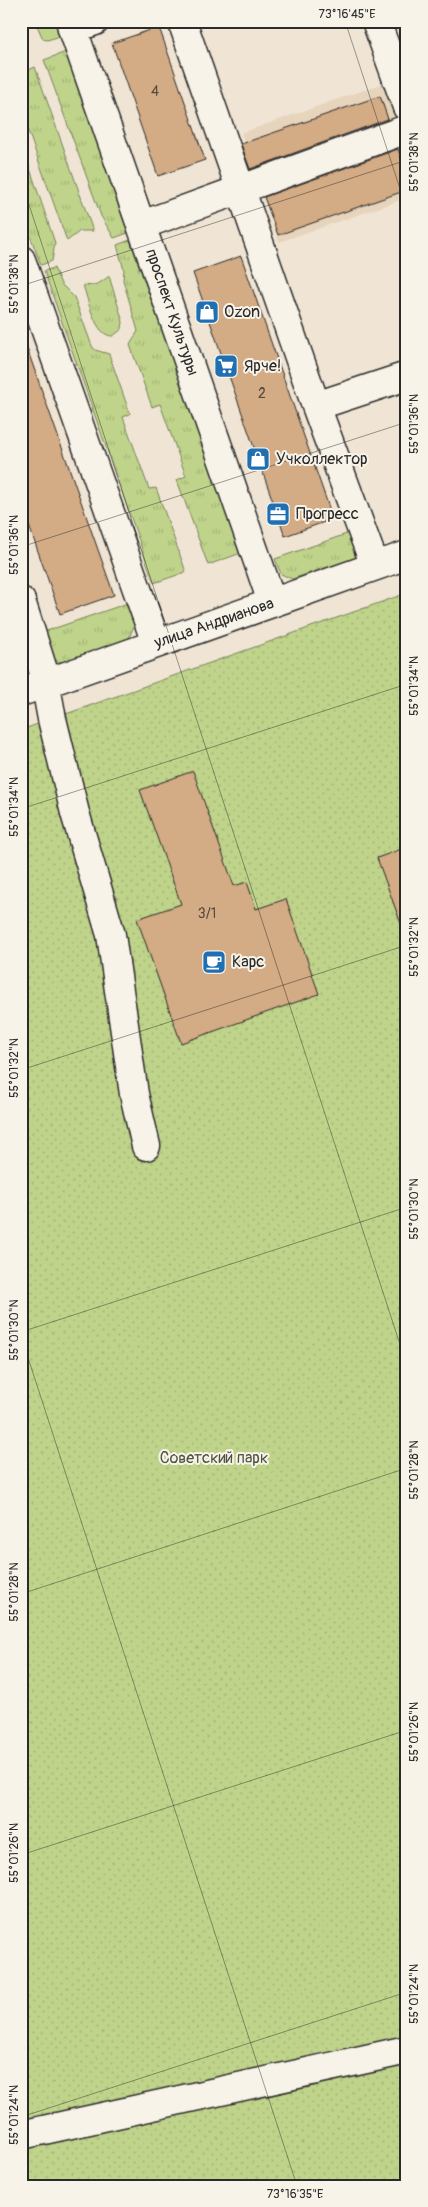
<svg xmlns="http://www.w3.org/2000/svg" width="428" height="2207" viewBox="0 0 428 2207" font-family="Pangolin,sans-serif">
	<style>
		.built { fill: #e7d4bc }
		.grass { fill: url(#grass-tufts); stroke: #75805a }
		.park { fill: url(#park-dots); stroke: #75805a }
		.building { fill: #d3ab84; stroke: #2b2b2b }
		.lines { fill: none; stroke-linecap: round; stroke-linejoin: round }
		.minor-casing { stroke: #2b2b2b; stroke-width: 31 }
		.minor { stroke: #f7f3e8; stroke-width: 28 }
		.ticks { fill: none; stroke: #2b2b2b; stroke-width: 1; stroke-opacity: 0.45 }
		.labels { text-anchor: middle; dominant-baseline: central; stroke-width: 4; stroke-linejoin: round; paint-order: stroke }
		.number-label { font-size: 14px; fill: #554b41 }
		.street-label { font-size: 16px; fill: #2b2b2b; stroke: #f7f3e8 }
		.poi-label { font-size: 16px; fill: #2b2b2b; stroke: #f7f3e8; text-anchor: start }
		.park-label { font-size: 16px; fill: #505543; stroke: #f7f3e8 }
		.neatline { fill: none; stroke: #2b2b2b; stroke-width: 2 }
		.ticks-label { font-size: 12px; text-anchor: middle; fill: #2b2b2b }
	</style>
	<defs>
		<pattern id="grass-tufts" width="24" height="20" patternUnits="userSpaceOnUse" patternTransform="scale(1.25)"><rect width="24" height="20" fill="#bfd48a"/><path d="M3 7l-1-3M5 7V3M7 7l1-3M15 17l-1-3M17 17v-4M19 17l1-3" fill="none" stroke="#a4b677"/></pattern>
		<pattern id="park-dots" width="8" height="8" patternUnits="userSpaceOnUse" patternTransform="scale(1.25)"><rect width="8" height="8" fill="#bfd48a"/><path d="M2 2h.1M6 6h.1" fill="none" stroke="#a4b677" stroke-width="1.8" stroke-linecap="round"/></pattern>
	</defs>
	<rect width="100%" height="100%" fill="#f0e5d4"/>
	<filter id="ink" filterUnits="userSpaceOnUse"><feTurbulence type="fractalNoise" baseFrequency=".02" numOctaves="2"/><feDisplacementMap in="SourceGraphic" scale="10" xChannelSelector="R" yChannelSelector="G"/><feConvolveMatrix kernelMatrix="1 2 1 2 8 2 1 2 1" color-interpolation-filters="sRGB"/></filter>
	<g filter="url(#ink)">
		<path class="built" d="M 384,83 L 403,137 L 407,136 L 407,198 L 279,242 L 241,133 Z"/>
		<path class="grass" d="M 35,21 L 56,21 L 61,36 L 47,40 L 43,39 Z
			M 66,52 L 128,233 L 114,238 L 101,216 L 44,60 Z
			M 35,67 L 93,231 L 80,231 L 67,241 L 21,111 L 21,74 Z
			M 21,142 L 55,243 L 52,261 L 41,265 L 21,211 Z
			M 130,240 L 241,553 L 208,565 L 177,480 L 186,476 L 160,404 L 152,407 L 130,345 L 138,331 L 123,280 L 124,270 L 117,245 Z
			M 54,268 L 61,284 L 74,297 L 92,346 L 95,350 L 109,354 L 130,414 L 123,417 L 149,489 L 156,488 L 186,572 L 154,583 L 44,271 Z
			M 109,276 L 123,322 L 122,329 L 113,336 C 95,337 88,299 83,285 C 94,287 101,283 109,276 Z
			M 355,531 L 357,557 L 292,579 L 281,574 L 275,559 Z
			M 128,603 L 135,623 L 129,638 L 64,662 C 47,661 44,648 38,634 Z"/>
		<path class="park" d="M 407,593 L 407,2186 L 21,2186 L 21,730 Z"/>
		<path class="building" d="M 159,27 L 205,160 L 158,176 L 112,43 Z
			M 380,96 L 388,119 L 250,169 L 241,144 Z
			M 398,149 L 401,158 L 407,156 L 407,190 L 278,235 L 264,197 Z
			M 241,256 L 333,519 L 285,536 L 193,273 Z
			M 24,340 L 114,595 L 60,614 L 21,503 L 21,341 Z
			M 193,771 L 234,886 L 247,882 L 256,909 L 286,899 L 319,994 L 181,1043 L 137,919 L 181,904 L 140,790 Z
			M 407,847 L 407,932 L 404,932 L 377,858 Z"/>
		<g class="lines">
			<g class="minor-casing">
				<path id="minor" d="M 70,21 L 272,602
					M 182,21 L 316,406 L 375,566
					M 376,21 L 407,107
					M 72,29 L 95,21
					M 142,225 L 407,129
					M 21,260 L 156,643
					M 316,406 L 407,376
					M 21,601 L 43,670 L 52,719 L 75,813 L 111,935 L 134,1094 L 146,1146
					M 21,692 L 407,555
					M 21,2135 L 407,2050"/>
			</g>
			<use href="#minor" class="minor"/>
		</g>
	</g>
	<path class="ticks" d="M 345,21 L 407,210M 21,24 L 30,21M 21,180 L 407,1366M 21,286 L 407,160M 21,547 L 407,422M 21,809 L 407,684M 21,1070 L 407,945M 21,1332 L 407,1207M 21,1336 L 297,2186M 21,1594 L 407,1468M 21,1855 L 407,1730M 21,2117 L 407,1992"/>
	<defs>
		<g id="shop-square" transform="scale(1.25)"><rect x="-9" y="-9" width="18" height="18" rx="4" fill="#1f6fb2" stroke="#f7f3e8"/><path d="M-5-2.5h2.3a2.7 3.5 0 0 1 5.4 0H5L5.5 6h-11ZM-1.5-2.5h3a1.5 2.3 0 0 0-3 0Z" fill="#fff"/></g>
		<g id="supermarket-square" transform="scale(1.25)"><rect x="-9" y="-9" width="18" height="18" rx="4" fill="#1f6fb2" stroke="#f7f3e8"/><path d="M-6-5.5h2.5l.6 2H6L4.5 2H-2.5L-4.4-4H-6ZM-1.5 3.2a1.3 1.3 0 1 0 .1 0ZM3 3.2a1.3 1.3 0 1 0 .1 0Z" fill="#fff"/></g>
		<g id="office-square" transform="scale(1.25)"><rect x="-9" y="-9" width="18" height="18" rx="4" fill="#1f6fb2" stroke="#f7f3e8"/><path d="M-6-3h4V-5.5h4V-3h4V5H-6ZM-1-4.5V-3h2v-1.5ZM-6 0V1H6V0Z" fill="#fff"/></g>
		<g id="cafe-square" transform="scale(1.25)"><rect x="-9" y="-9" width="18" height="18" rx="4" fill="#1f6fb2" stroke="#f7f3e8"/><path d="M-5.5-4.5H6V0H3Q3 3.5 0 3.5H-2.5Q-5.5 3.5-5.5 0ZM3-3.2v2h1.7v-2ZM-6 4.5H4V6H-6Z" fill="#fff"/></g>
	</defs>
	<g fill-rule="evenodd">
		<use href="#shop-square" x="207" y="312"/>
		<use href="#supermarket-square" x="226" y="366"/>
		<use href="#shop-square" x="258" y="459"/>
		<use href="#office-square" x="278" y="514"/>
		<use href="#cafe-square" x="214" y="962"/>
	</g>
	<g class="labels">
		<g class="number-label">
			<text x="155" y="91">4</text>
			<text x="262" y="393">2</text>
			<text x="207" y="913">3/1</text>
		</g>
		<g class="street-label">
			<text transform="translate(172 312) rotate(71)">проспект Культуры</text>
			<text transform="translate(214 623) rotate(-19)">улица Андрианова</text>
		</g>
		<g class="poi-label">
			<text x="224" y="312">Ozon</text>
			<text x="244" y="366">Ярче!</text>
			<text x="276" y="459">Учколлектор</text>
			<text x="296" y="514">Прогресс</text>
			<text x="232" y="962">Карс</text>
		</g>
		<g class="park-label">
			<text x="214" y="1458">Советский парк</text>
		</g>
	</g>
	<rect width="428" height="2207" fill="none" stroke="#f7f3e8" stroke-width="55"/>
	<rect x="28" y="28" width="372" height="2152" class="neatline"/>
	<g class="ticks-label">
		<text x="347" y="18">73°16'45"E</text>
		<text transform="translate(414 162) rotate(-90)" y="4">55°01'38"N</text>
		<text transform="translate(14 284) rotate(-90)" y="4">55°01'38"N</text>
		<text transform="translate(414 424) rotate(-90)" y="4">55°01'36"N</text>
		<text transform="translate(14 545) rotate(-90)" y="4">55°01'36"N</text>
		<text transform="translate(414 686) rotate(-90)" y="4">55°01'34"N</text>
		<text transform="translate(14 807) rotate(-90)" y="4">55°01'34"N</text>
		<text transform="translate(414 947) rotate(-90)" y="4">55°01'32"N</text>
		<text transform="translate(14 1068) rotate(-90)" y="4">55°01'32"N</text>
		<text transform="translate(414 1209) rotate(-90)" y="4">55°01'30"N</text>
		<text transform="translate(14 1330) rotate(-90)" y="4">55°01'30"N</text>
		<text transform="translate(414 1470) rotate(-90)" y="4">55°01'28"N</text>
		<text transform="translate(14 1592) rotate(-90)" y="4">55°01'28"N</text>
		<text transform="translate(414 1732) rotate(-90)" y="4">55°01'26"N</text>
		<text transform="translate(14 1853) rotate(-90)" y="4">55°01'26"N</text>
		<text transform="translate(414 1994) rotate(-90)" y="4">55°01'24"N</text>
		<text transform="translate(14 2115) rotate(-90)" y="4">55°01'24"N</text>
		<text x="295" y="2198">73°16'35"E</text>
	</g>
</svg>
